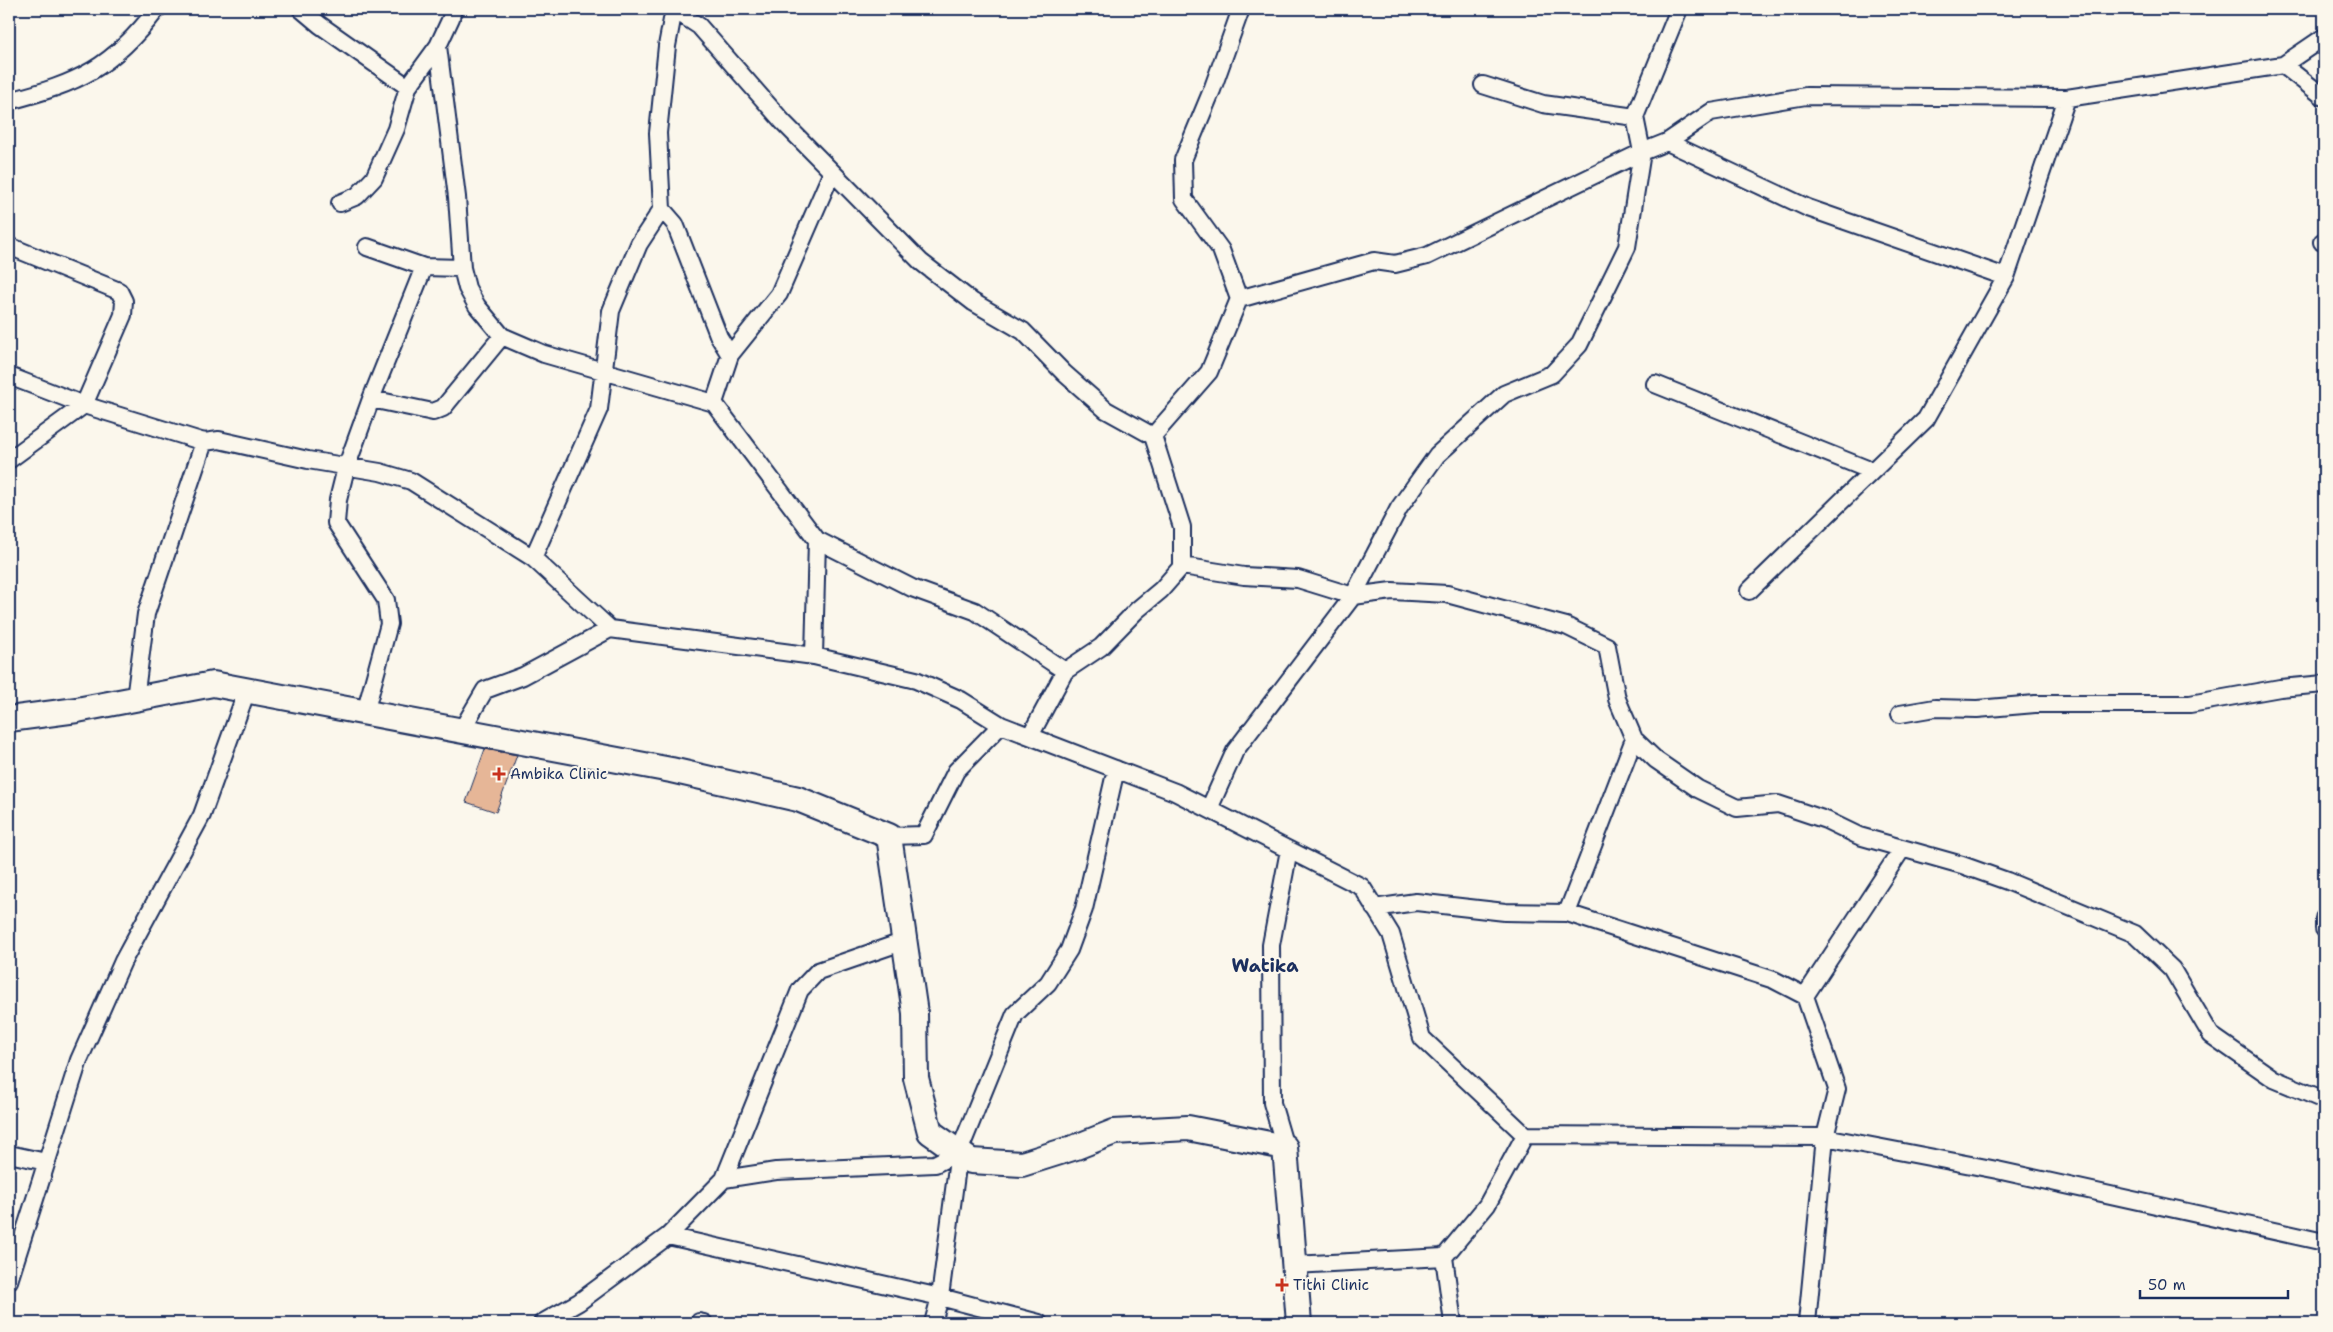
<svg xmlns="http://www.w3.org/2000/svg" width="2333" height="1332" viewBox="0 0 2333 1332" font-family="'Shantell Sans',sans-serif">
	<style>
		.building { fill: #e6b697; stroke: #1b2f5e }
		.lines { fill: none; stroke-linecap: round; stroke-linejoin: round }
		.street-casing { stroke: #1b2f5e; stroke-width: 20 }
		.secondary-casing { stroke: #1b2f5e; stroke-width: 28 }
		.street { stroke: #fbf7ec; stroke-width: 16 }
		.secondary { stroke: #fbf7ec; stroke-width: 24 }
		.poi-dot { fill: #c8321e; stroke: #fbf7ec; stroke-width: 2 }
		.labels { text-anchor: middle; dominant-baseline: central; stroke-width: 4; stroke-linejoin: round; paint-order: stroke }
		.poi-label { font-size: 15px; fill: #1b2f5e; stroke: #fbf7ec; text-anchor: start }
		.quarter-label { font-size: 18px; font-weight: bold; fill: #1b2f5e; stroke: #fbf7ec }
	</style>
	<rect width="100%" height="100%" fill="#fbf7ec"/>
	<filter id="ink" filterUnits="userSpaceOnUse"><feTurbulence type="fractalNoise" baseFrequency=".02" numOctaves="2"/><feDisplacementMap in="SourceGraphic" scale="10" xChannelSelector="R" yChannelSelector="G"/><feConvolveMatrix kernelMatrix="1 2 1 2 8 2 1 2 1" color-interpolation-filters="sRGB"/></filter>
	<g filter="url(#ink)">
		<path class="building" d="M 485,749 L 517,755 L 496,812 L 466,802 Z"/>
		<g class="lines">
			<g class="street-casing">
				<path id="street" d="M 301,9 L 320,25 L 408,87
					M 453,9 L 451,18 L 438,46 L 457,197 L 462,268 L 467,288 L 477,306 L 502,336 L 544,354 L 714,403
					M 673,9 L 699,26 L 783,122 L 921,262 L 973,302 L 1023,331 L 1064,373 L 1106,410 L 1153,436 L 1182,527 L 1182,566 L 1161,590 L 1137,610 L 1101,647 L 1065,671 L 1030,736
					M 674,9 L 667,46 L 658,133 L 662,209 L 675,224 L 719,337 L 730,355
					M 2283,65 L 2324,97
					M 1483,85 L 1543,104 L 1635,117
					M 9,101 C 79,83 112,68 157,9
					M 1667,142 L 1808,208 L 2006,277
					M 832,172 L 779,294 L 730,355 L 714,403 L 817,540 L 912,588 L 975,611 L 1065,671
					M 340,203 L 357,196 L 374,178 L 396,129 L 408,87 L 438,46
					M 2322,242 L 2324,241
					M 9,246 L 119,291 L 124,301 L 123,315 L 84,405 L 9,460
					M 367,247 L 424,267 L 462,268
					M 1239,299 L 1374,261 L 1395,264 L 1427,256 L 1642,152 L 1667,142 L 1711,112 L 1806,96 L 2067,98 L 2283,65 L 2324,37
					M 9,376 L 84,405 L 204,442 L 219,440 L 308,460 L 380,472 L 411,481 L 533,558 L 610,629 L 814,656 L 916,680 L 961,700 L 1001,725
					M 1655,384 L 1872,471
					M 371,399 L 433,412 L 443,408 L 502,336
					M 1153,436 L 1209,372 L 1239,299 L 1221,250 L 1184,199 L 1183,160 L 1212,90 L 1241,9
					M 533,558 L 599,409 L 611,311 L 639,244 L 662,209
					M 1182,566 L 1244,576 L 1298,579 L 1353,596 L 1392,591 L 1447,594 L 1566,626 L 1607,646 L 1617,699 L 1634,739 L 1656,760 L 1698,789 L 1737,808 L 1778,804 L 1826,820 L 1859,836 L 1962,865 L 2007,881 L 2135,934 L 2172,969 L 2211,1035 L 2274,1079 L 2324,1100
					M 1749,591 L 1926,419 L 2006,277 L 2067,98
					M 814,656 L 817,540
					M 135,699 L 146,614 L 204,442
					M 365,713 L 389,624 L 386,600 L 336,523 L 338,500 L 346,468 L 371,399 L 424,267
					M 1900,714 L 1935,708 L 1977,709 L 2035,704 L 2190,704 L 2280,688 L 2324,684
					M 461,731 L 485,690 L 523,676 L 610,629
					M 1209,809 L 1235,751 L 1353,596 L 1399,508 L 1437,455 L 1504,394 L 1552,374 L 1579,345 L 1627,247 L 1642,152 L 1635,117 L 1679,9
					M 889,836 L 924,835 L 956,771 L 1001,725 L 1175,792 L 1362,887 L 1391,934 L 1422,1038 L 1525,1135
					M 1374,908 L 1416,902 L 1505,912 L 1567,913 L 1774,980 L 1805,996 L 1837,1089 L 1825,1137 L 1807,1323
					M 1567,913 L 1634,739
					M 2324,918 L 2324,929
					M 1805,996 L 1902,849
					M 1285,1147 L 1272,1103 L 1271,945 L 1289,850
					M 9,1154 L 46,1162
					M 724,1179 L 800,990 L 818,971 L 905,941
					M 668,1236 L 940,1297 L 1039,1323
					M 1444,1257 L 1453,1323
					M 1294,1265 L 1444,1257 L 1487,1205 L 1525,1135 L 1825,1137 L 1997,1170 L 2324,1242
					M 9,1281 L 79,1060 L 123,961 L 202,815 L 247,690
					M 699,1322 L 704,1323
					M 542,1323 L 579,1302 L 668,1236 L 724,1179 L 776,1171 L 935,1164 L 959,1152
					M 933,1323 L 940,1297 L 959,1152 L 1015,1014 L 1048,983 L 1069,950 L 1084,909 L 1116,769"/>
			</g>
			<g class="secondary-casing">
				<path id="secondary" d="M 9,719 L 77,710 L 213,684 L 671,770 L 798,799 L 889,836 L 915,1013 L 916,1078 L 930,1132 L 971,1161 L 1022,1164 L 1076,1147 L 1114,1132 L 1188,1128 L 1285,1147 L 1299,1323"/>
			</g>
			<use href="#street" class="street"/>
			<use href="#secondary" class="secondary"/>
		</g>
	</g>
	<g class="poi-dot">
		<path d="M496.5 766.5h5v5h5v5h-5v5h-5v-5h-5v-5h5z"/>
		<path d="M1279.5 1277.5h5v5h5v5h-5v5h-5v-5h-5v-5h5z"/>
	</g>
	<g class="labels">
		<g class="poi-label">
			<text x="510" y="774">Ambika Clinic</text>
			<text x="1293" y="1285">Tithi Clinic</text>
		</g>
		<g class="quarter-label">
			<text x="1265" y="966">Watika</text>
		</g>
	</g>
	<rect width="2333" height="1332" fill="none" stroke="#fbf7ec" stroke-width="30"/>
	<rect x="15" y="15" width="2303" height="1302" fill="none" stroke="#1b2f5e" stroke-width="2" filter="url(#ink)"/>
	<path d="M2140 1290v8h148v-8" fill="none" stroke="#1b2f5e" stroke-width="2.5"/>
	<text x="2148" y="1290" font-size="15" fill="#1b2f5e" stroke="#fbf7ec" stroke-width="4" paint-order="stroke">50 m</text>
</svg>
